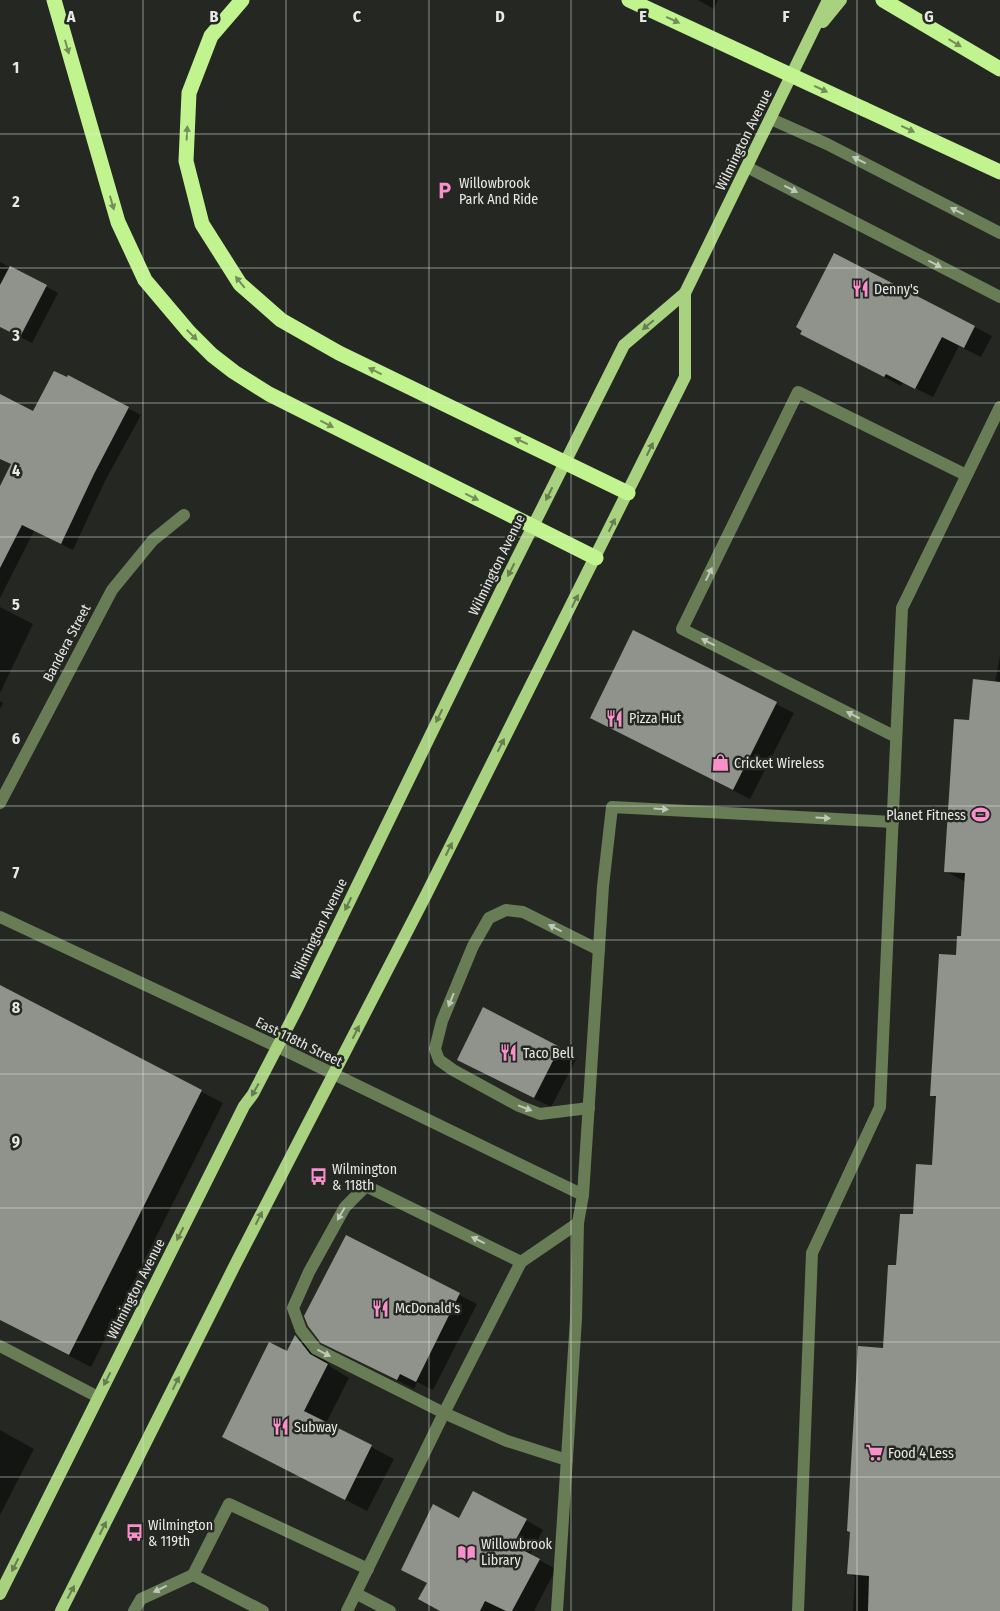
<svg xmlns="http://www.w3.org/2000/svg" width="1000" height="1611" font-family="'Fira Sans Condensed',sans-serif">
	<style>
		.shadow { fill: #0007 }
		.building { fill: #8f938b }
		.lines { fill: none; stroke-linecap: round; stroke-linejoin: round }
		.minor { stroke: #687c55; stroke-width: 12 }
		.major { stroke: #a8d27f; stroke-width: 12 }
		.highway { stroke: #c1f48f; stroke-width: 15 }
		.highway-bridge { stroke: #c1f48f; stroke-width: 15 }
		.oneway { fill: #738e58 }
		.oneway2 { fill: #c1c8ba }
		.oneway3 { fill: #667d50 }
		.grid { fill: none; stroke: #e7e9e5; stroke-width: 1; stroke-opacity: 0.55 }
		.labels { text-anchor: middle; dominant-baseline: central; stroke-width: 5; stroke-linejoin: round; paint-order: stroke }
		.street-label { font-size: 14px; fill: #e7e9e5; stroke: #252822 }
		.poi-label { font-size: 14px; fill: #e7e9e5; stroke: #252822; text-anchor: start }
		.grid-label { font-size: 16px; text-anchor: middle; font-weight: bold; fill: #e7e9e5; stroke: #252822; stroke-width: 5; stroke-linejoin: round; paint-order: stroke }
	</style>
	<rect width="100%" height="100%" fill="#252822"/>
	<!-- shadow -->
	<g class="shadow">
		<path d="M 698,0 L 718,0 L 714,9 Z"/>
		<path d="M 0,262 L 58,293 L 32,343 L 0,327 Z"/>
		<path d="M 975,327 L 992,336 L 981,357 L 959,346 L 933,397 L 903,382 L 901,386 L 802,334 L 804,330 Z"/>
		<path d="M 69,377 L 141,415 L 105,481 L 73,550 L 34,531 L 0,598 L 0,489 L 13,465 L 0,458 L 0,440 L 34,413 Z"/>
		<path d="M 0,607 L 33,624 L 0,693 Z"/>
		<path d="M 633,632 L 794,713 L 750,799 L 608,727 Z"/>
		<path d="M 1000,655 L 1000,1611 L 853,1611 L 855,1577 L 849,1573 L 897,1266 L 933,1166 L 937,1098 L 932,1095 L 962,937 L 966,882 L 945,871 L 970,721 L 995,683 Z"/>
		<path d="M 0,701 L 3,703 L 0,709 Z"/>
		<path d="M 0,987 L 223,1103 L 91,1367 L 0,1320 Z"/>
		<path d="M 483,1009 L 577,1058 L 551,1107 L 475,1069 Z"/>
		<path d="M 346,1237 L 477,1304 L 433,1390 L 417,1382 L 414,1389 L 340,1352 Z"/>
		<path d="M 295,1337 L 317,1349 L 331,1367 L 349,1378 L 326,1423 L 394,1459 L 367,1511 L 223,1436 L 287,1352 Z"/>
		<path d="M 0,1430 L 34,1449 L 0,1515 Z"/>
		<path d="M 459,1519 L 526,1520 L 543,1530 L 530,1555 L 556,1569 L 534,1611 L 441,1611 Z"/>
	</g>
	<!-- building -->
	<g class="building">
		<path d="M 834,253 L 975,326 L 964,348 L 942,337 L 915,389 L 886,374 L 884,377 L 800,334 L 802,331 L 796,327 Z"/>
		<path d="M 10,266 L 47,285 L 20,337 L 0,327 L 0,285 Z"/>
		<path d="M 54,371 L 67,377 L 68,375 L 129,407 L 94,474 L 61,544 L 22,525 L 0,568 L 0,486 L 11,464 L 0,459 L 0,394 L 33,411 Z"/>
		<path d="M 633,630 L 777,702 L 733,790 L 590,718 Z"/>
		<path d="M 973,679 L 1000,682 L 1000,1611 L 868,1611 L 869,1576 L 847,1574 L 850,1532 L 847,1531 L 858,1346 L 883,1348 L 888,1265 L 896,1265 L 900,1214 L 913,1214 L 916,1164 L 932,1165 L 936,1096 L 930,1096 L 939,954 L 956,955 L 957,936 L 961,936 L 965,873 L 944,872 L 954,719 L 969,720 Z"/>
		<path d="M 0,985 L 202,1090 L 69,1355 L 0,1320 Z"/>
		<path d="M 483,1007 L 560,1047 L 534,1098 L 457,1060 Z"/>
		<path d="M 346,1235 L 460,1293 L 416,1382 L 400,1374 L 397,1380 L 321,1343 L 308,1326 L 304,1316 Z"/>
		<path d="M 295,1335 L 310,1354 L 328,1364 L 304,1411 L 372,1445 L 345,1500 L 222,1437 L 269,1342 L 287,1351 Z"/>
		<path d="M 473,1491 L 527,1519 L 513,1545 L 540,1559 L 512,1611 L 506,1611 L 485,1601 L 480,1611 L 440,1611 L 418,1599 L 427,1583 L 401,1570 L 433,1504 L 459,1518 Z"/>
	</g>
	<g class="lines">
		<!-- minor -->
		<g class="minor">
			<path d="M 771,119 L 827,144 L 1000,233"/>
			<path d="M 747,167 L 1000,297"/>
			<path d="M 896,737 L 682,629 L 798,392 L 966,475"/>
			<path d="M 0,803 L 112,590 L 153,540 L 184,515"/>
			<path d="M 0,917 L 278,1047 L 583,1195"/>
			<path d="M 589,1108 L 540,1114 L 519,1106 L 453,1070 L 439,1060 L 435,1049 L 442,1021 L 473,946 L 489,918 L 506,910 L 523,912 L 599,950"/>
			<path d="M 521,1262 L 366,1186 L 345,1207 L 309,1272 L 293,1308 L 301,1330 L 316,1349 L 444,1413 L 507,1441 L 567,1460"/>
			<path d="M 0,1346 L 98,1397"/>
			<path d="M 357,1594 L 390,1611"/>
			<path d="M 134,1611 L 141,1599 L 193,1575"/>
			<path d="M 263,1611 L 193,1575 L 229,1504 L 368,1569"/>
			<path d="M 347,1611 L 444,1413 L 521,1262 L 578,1223"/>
			<path d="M 557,1611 L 576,1319 L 578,1223 L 583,1195 L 603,886 L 612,807 L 893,822"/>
			<path d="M 798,1611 L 812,1253 L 880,1107 L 902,608 L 1000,407"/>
		</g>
		<!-- major -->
		<g class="major">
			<path d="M 823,22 L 841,0"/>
			<path d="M 0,1594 L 244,1106 L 253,1094 L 297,1009 L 510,572 L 624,345 L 685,293 L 828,0"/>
			<path d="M 61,1611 L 237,1261 L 427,893 L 685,377 L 685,293"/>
		</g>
		<!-- highway -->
		<g class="highway">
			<path d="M 54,0 L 118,222 L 145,280 L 189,332 L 212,355 L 234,372 L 269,394 L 596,558"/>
			<path d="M 242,0 L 211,36 L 189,93 L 186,161 L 202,224 L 240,284 L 281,320 L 339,353 L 628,493"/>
			<path d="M 883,0 L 1000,69"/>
			<path d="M 864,109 L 1000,172"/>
		</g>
		<!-- highway-bridge -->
		<path class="highway-bridge" d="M 629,0 L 864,109"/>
	</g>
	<!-- one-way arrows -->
	<defs><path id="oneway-solid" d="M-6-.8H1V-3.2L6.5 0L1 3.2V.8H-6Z" transform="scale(1.25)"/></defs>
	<g class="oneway">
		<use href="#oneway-solid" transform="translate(673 20) rotate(25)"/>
		<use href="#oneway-solid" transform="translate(955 43) rotate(31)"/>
		<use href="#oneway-solid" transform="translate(67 47) rotate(74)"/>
		<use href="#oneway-solid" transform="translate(821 89) rotate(25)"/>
		<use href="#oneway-solid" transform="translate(908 129) rotate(25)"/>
		<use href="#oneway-solid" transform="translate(187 133) rotate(-87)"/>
		<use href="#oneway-solid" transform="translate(112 203) rotate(74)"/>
		<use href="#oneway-solid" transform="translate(240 282) rotate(-129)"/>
		<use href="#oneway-solid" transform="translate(192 335) rotate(45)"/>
		<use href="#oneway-solid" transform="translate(375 371) rotate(-154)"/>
		<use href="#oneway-solid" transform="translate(327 424) rotate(27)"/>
		<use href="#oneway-solid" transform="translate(521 441) rotate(-155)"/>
		<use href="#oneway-solid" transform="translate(472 497) rotate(26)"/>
	</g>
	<g class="oneway2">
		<use href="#oneway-solid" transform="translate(859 160) rotate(-153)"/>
		<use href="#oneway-solid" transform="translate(791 189) rotate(27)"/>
		<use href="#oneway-solid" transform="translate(957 211) rotate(-153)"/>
		<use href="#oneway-solid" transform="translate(935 264) rotate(27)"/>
		<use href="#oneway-solid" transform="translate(709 574) rotate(-64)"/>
		<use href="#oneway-solid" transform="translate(708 642) rotate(-153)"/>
		<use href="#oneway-solid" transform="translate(853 715) rotate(-153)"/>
		<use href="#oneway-solid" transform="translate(661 809) rotate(3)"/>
		<use href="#oneway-solid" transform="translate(823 818) rotate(3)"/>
		<use href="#oneway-solid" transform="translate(555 928) rotate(-153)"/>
		<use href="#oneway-solid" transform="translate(451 1000) rotate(112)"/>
		<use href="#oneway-solid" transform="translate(525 1108) rotate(21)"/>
		<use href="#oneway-solid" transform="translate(341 1214) rotate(120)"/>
		<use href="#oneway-solid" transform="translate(478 1240) rotate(-154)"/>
		<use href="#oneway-solid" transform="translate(324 1353) rotate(27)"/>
		<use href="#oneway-solid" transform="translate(160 1589) rotate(154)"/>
	</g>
	<g class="oneway3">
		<use href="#oneway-solid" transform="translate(648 325) rotate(140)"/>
		<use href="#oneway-solid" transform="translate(650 449) rotate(-64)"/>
		<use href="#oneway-solid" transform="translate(549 494) rotate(117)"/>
		<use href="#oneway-solid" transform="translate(612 525) rotate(-64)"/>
		<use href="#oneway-solid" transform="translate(511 570) rotate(117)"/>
		<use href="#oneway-solid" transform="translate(575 601) rotate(-63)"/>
		<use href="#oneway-solid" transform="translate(439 716) rotate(116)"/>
		<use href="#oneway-solid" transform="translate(501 745) rotate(-63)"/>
		<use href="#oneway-solid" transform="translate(449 849) rotate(-64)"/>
		<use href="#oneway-solid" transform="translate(348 904) rotate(116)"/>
		<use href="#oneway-solid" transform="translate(356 1032) rotate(-63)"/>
		<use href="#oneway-solid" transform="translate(255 1090) rotate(119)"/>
		<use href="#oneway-solid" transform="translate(259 1218) rotate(-63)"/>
		<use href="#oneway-solid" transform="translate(180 1234) rotate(117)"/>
		<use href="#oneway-solid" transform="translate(107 1379) rotate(117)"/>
		<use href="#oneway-solid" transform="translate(176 1383) rotate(-63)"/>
		<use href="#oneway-solid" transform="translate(103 1528) rotate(-63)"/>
		<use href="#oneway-solid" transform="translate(15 1565) rotate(117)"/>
		<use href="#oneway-solid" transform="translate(71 1592) rotate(-62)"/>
	</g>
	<!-- grid -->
	<path class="grid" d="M 143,0 L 143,1611M 286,0 L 286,1611M 429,0 L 429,1611M 571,0 L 571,1611M 714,0 L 714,1611M 857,0 L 857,1611M 0,134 L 1000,134M 0,268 L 1000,268M 0,403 L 1000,403M 0,537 L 1000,537M 0,671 L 1000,671M 0,806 L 1000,806M 0,940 L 1000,940M 0,1074 L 1000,1074M 0,1208 L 1000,1208M 0,1342 L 1000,1342M 0,1477 L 1000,1477"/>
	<!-- icons -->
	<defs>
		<symbol id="parking-bare" viewBox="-9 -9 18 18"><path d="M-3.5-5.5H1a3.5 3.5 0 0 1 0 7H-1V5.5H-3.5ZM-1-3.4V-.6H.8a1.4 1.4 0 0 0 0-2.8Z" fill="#f890cc" stroke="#252822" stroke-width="2.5" paint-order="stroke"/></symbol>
		<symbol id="restaurant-bare" viewBox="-9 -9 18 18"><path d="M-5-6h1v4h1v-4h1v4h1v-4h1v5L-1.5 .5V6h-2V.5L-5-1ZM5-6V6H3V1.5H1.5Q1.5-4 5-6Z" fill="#f890cc" stroke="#252822" stroke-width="2.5" paint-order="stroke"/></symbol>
		<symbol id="shop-bare" viewBox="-9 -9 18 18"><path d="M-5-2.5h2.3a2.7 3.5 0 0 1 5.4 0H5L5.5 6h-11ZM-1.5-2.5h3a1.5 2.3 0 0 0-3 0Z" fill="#f890cc" stroke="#252822" stroke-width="2.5" paint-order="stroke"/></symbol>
		<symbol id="stadium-bare" viewBox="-9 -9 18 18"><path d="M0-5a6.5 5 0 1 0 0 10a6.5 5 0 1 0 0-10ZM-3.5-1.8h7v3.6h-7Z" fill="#f890cc" stroke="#252822" stroke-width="2.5" paint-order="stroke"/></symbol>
		<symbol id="bus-bare" viewBox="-9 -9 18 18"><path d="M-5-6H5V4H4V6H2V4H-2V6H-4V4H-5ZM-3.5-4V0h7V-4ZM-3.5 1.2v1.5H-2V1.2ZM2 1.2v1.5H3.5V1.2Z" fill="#f890cc" stroke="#252822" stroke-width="2.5" paint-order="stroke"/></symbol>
		<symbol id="supermarket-bare" viewBox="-9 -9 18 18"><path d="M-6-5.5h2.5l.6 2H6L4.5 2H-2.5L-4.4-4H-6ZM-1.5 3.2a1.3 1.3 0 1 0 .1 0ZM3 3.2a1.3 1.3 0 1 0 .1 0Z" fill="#f890cc" stroke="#252822" stroke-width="2.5" paint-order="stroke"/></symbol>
		<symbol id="library-bare" viewBox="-9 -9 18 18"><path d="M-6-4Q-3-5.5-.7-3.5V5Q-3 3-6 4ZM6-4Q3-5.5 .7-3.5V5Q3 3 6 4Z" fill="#f890cc" stroke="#252822" stroke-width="2.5" paint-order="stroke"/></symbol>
	</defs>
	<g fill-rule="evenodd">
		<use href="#parking-bare" x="432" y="178" width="25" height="25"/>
		<use href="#restaurant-bare" x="848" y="276" width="25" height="25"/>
		<use href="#restaurant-bare" x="602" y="706" width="25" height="25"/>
		<use href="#shop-bare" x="708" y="750" width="25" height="25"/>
		<use href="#stadium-bare" x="968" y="802" width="25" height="25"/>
		<use href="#restaurant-bare" x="496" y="1040" width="25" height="25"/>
		<use href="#bus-bare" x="306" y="1164" width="25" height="25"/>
		<use href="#restaurant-bare" x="368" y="1296" width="25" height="25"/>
		<use href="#restaurant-bare" x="268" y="1414" width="25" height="25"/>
		<use href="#supermarket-bare" x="862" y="1440" width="25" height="25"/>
		<use href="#bus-bare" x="122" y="1520" width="25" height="25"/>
		<use href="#library-bare" x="454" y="1540" width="25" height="25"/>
	</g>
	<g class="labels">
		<!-- street labels -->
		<g class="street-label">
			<text transform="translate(744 140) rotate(-64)">Wilmington Avenue</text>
			<text transform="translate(497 565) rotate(-64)">Wilmington Avenue</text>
			<text transform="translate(67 643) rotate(-62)">Bandera Street</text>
			<text transform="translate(319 929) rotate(-64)">Wilmington Avenue</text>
			<text transform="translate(299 1042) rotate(26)">East 118th Street</text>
			<text transform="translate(136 1289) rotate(-63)">Wilmington Avenue</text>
		</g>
		<!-- poi labels -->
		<g class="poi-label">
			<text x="459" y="183">Willowbrook<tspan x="459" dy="16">Park And Ride</tspan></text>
			<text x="874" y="289">Denny's</text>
			<text x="629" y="718">Pizza Hut</text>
			<text x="734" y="763">Cricket Wireless</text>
			<text x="966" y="815" text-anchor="end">Planet Fitness</text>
			<text x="523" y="1053">Taco Bell</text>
			<text x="332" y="1169">Wilmington<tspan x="332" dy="16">&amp; 118th</tspan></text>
			<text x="395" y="1308">McDonald's</text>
			<text x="294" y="1427">Subway</text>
			<text x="888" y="1453">Food 4 Less</text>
			<text x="148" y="1525">Wilmington<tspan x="148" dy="16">&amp; 119th</tspan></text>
			<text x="481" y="1544">Willowbrook<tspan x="481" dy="16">Library</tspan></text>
		</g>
	</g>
	<g class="grid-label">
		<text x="71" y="22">A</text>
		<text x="214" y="22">B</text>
		<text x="357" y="22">C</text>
		<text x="500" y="22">D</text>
		<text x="643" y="22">E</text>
		<text x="786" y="22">F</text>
		<text x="929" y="22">G</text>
		<text x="16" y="73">1</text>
		<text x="16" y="207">2</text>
		<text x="16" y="341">3</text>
		<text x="16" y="476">4</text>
		<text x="16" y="610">5</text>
		<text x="16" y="744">6</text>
		<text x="16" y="878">7</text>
		<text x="16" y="1013">8</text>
		<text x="16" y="1147">9</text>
	</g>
</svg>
